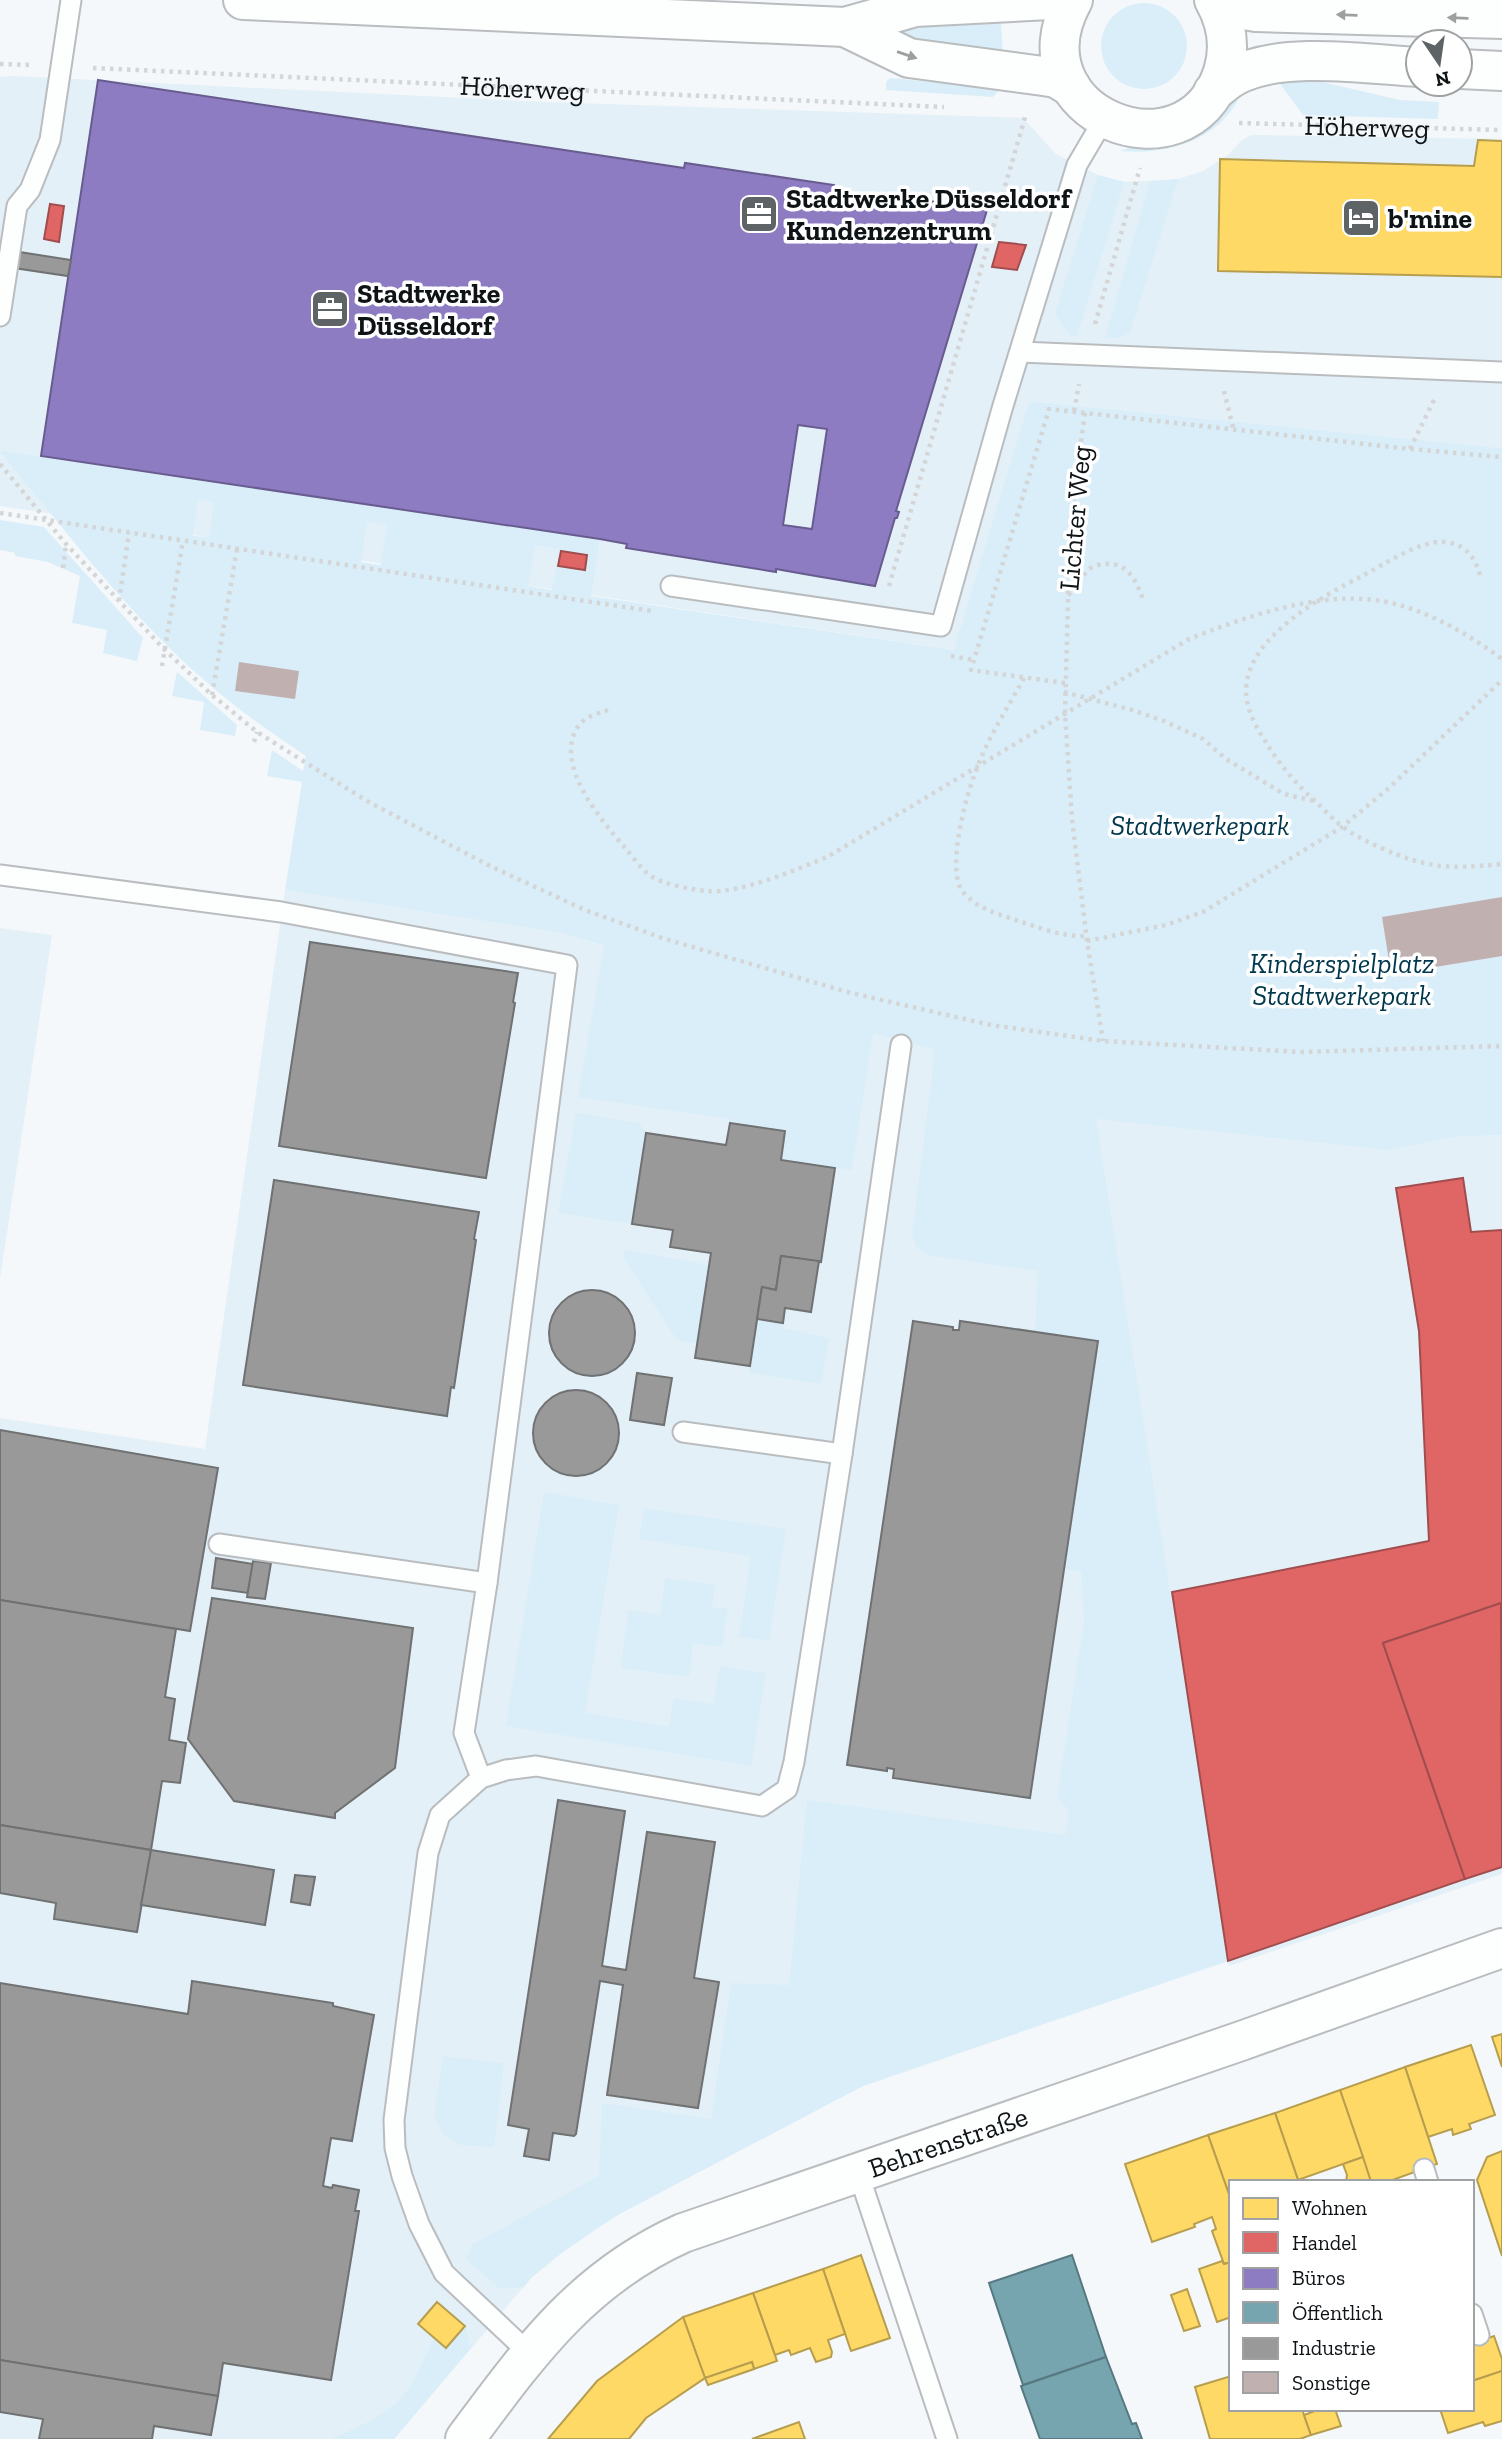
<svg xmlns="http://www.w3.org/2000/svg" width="1502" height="2439" font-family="'Zilla Slab',serif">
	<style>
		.built { fill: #e3f0f7 }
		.green { fill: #daeef9; fill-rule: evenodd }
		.homes { fill: #ffd966; stroke: #b79e4e; stroke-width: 2 }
		.shops { fill: #e06666; stroke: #a14d4e; stroke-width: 2 }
		.offices { fill: #8e7cc3; stroke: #685c8f; stroke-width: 2; fill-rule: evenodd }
		.public { fill: #76a5af; stroke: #577981; stroke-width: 2 }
		.industry { fill: #999; stroke: #6f7172; stroke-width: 2 }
		.building { fill: #c1b0b0 }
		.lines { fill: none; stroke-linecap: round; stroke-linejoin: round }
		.service-casing { stroke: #b9bdbf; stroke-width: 23 }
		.tertiary-casing { stroke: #b9bdbf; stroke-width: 42 }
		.path { stroke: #d4d5d6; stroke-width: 4.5; stroke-dasharray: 3.5 5; stroke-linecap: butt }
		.service { stroke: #fdfefe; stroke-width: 19 }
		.tertiary { stroke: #fdfefe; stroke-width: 38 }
		.oneway { fill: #9da0a1 }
		.labels { text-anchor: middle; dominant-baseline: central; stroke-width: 7; stroke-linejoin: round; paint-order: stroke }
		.street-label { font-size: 28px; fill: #0e1316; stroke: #fff }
		.poi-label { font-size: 28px; font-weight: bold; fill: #0e1316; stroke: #fff; text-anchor: start }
		.park-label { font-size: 28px; font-style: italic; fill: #00374c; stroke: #fff }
	</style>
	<rect width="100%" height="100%" fill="#f4f8fa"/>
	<!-- built -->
	<g class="built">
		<path d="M 13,76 L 545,102 L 1023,118 L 1056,154 L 1098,175 L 1124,182 L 1178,179 L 1203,171 L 1228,155 L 1242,140 L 1251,135 L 1502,139 L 1502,448 L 1029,401 L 955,650 L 0,506 L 0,77 Z"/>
		<path d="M 285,890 L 561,933 L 935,1050 L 1389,1150 L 1454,1137 L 1502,1135 L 1502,1874 L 1229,1966 L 1228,1961 L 863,2086 L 642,2200 L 578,2240 L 531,2278 L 394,2439 L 0,2439 L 0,1418 L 205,1449 Z"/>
		<path d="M 0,928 L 52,935 L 0,1279 Z"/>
	</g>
	<!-- green -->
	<g class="green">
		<circle cx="1144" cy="46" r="43"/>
		<path d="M 1001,23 L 1003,53 L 907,38 L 902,33 L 908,28 Z"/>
		<path d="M 890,78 L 1001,88 L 993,97 L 886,90 L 886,82 Z"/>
		<path d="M 1293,80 L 1318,81 L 1400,100 L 1439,102 L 1438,119 L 1303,115 L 1278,81 Z"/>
		<path d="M 1242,90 C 1225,139 1167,156 1120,151 L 1143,143 Z"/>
		<path d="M 1098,175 L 1124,182 L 1077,336 L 1070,336 L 1055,314 Z"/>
		<path d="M 1178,179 L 1130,333 L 1118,338 L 1105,338 L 1150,182 Z"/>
		<path d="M 1029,401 L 1502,448 L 1502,1135 L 1454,1137 L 1390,1150 L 1096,1119 L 1228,1961 L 863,2086 L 614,2217 L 556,2257 L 531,2278 L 524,2287 L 500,2289 L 466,2259 L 473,2244 L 599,2176 L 602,2103 L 711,2119 L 731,1983 L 789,1985 L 807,1800 L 1065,1835 L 1069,1811 L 1057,1797 L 1084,1621 L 1081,1572 L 1064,1568 L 1098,1342 L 1035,1332 L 1038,1271 L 927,1255 L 916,1247 L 912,1235 L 935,1050 L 873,1033 L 852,1170 L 781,1160 L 785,1131 L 730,1123 L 730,1119 L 578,1097 L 604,946 L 561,933 L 285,890 L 302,782 L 267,776 L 272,750 L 303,771 L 306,756 C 273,734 241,712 211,686 C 131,618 66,532 0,451 L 600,539 L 591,596 L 954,650 ZM 198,499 L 214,503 L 209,537 L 193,536 ZM 367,521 L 387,525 L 381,565 L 361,562 ZM 535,545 L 559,549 L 552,590 L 528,586 Z"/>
		<path d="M 0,520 L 44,527 L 143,638 L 137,661 L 103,653 L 107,630 L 72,623 L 80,576 L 48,562 L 15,556 L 15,553 L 0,550 Z"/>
		<path d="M 177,672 L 237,725 L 235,736 L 200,730 L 204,702 L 172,696 Z"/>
		<path d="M 576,1113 L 639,1123 L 646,1133 L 632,1224 L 558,1213 Z"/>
		<path d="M 624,1250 L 709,1265 L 697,1344 L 677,1340 L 623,1257 Z"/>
		<path d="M 757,1319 L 783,1323 L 782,1328 L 829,1338 L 821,1384 L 749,1373 Z"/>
		<path d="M 544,1492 L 619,1505 L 585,1713 L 669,1727 L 674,1698 L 713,1704 L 720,1666 L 766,1673 L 751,1766 L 506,1726 Z"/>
		<path d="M 644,1508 L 786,1529 L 769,1641 L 739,1637 L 751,1556 L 639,1539 Z"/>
		<path d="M 665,1578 L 715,1585 L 712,1607 L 728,1609 L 722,1647 L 693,1643 L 689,1677 L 621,1668 L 628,1610 L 660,1615 Z"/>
		<path d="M 443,2056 L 504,2063 L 494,2147 L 460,2145 L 444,2135 L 434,2116 Z"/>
		<path d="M 465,2326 L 471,2348 L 394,2439 L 331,2439 C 357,2427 393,2414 409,2388 C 419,2372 426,2354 434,2338 L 446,2348 Z"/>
	</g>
	<!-- homes -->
	<g class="homes">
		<path d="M 1478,140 L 1502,141 L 1502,277 L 1218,271 L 1220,159 L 1474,166 Z"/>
		<path d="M 1502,2034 L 1502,2067 L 1492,2037 Z"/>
		<path d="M 1471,2045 L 1495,2115 L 1469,2124 L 1471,2129 L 1453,2135 L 1452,2129 L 1428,2137 L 1405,2067 Z"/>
		<path d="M 1405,2067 L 1437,2164 L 1387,2182 L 1371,2182 L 1340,2090 Z"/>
		<path d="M 1340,2090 L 1363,2157 L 1298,2180 L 1275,2113 Z"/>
		<path d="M 1275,2113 L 1298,2180 L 1231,2182 L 1231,2200 L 1208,2135 Z"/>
		<path d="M 1208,2135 L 1231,2200 L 1231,2262 L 1224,2264 L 1212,2231 L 1216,2229 L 1212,2217 L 1194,2224 L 1195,2227 L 1152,2242 L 1125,2164 Z"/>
		<path d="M 1502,2151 L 1502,2256 L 1477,2180 L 1487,2157 Z"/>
		<path d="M 1363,2157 L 1371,2182 L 1346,2182 L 1347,2175 L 1343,2164 Z"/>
		<path d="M 861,2255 L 890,2338 L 851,2351 L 823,2269 Z"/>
		<path d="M 1222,2261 L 1224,2264 L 1231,2262 L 1231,2317 L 1217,2322 L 1199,2269 Z"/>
		<path d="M 823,2269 L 845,2334 L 828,2340 L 832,2352 L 831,2357 L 816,2362 L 810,2348 L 791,2355 L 789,2350 L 775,2355 L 753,2293 Z"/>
		<path d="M 1187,2289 L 1200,2326 L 1184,2331 L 1171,2295 Z"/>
		<path d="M 753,2293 L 777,2361 L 754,2369 L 752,2362 L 705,2378 L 683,2317 Z"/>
		<path d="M 437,2302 L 465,2326 L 446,2348 L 418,2324 Z"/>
		<path d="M 683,2317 L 705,2378 L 646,2418 L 629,2439 L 548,2439 L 597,2381 Z"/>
		<path d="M 1494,2336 L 1502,2359 L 1502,2371 L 1472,2381 L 1472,2344 Z"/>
		<path d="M 752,2362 L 754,2369 L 708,2385 L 705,2378 Z"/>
		<path d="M 1502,2371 L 1502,2421 L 1485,2426 L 1483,2422 L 1448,2433 L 1440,2409 L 1472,2409 L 1472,2381 Z"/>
		<path d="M 1231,2376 L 1231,2409 L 1302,2409 L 1311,2435 L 1300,2439 L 1210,2439 L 1195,2387 Z"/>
		<path d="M 1320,2409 L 1335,2409 L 1341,2426 L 1311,2435 L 1304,2415 Z"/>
		<path d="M 799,2422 L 805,2439 L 752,2439 Z"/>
	</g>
	<!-- shops -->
	<g class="shops">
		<path d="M 50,204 L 64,206 L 59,242 L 44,239 Z"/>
		<path d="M 999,242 L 1026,245 L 1017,270 L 992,267 Z"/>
		<path d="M 561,551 L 587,555 L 585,570 L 558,566 Z"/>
		<path d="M 1463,1178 L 1471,1232 L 1502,1230 L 1502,1603 L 1383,1643 L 1465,1879 L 1228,1961 L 1172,1592 L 1429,1541 L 1419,1331 L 1396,1188 Z"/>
		<path d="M 1501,1603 L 1502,1867 L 1465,1879 L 1383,1643 Z"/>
	</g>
	<!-- offices -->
	<path class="offices" d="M 98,80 L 684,168 L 685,163 L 834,185 L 833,190 L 847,193 L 916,199 L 987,210 L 896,511 L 899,512 L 897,518 L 895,518 L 875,586 L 804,574 L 776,569 L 776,572 L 626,548 L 627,544 L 600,539 L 41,456 ZM 798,425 L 827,429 L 812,529 L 783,525 Z"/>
	<!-- public -->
	<g class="public">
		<path d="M 1072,2255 L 1106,2357 L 1023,2385 L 989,2283 Z"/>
		<path d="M 1106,2357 L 1132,2424 L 1136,2423 L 1142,2439 L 1040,2439 L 1021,2386 Z"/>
	</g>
	<!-- industry -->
	<g class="industry">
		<path d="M 0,249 L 71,260 L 68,276 L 0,266 Z"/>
		<path d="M 310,942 L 518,973 L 513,1002 L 515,1003 L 486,1178 L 279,1146 Z"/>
		<path d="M 730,1123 L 785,1131 L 781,1160 L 835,1168 L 821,1262 L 781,1256 L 776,1290 L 762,1287 L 750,1366 L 695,1358 L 711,1253 L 670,1247 L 673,1230 L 632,1224 L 646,1133 L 726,1145 Z"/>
		<path d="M 274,1180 L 479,1212 L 474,1239 L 476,1240 L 454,1388 L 451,1387 L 447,1416 L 243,1385 Z"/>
		<path d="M 781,1256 L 819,1261 L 811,1312 L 785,1308 L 783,1323 L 757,1319 L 762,1287 L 776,1290 Z"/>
		<circle cx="592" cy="1333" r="43"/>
		<path d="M 913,1321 L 953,1327 L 953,1330 L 959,1330 L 960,1321 L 1098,1341 L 1030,1798 L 893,1778 L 894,1769 L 887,1768 L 887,1771 L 847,1765 Z"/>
		<path d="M 637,1373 L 672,1378 L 664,1425 L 630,1420 Z"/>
		<circle cx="576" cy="1433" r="43"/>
		<path d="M 0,1430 L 218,1468 L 190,1631 L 0,1600 Z"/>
		<path d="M 216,1558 L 253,1564 L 248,1593 L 212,1588 Z"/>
		<path d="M 253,1561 L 271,1563 L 265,1599 L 247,1597 Z"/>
		<path d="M 212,1598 L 413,1628 L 395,1768 L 335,1813 L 335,1818 L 234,1801 L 188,1739 Z"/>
		<path d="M 0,1600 L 176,1629 L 165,1697 L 175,1699 L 169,1740 L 186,1743 L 180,1783 L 162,1781 L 151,1850 L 0,1825 Z"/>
		<path d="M 558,1800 L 625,1811 L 602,1966 L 626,1970 L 647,1832 L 715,1842 L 694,1978 L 719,1982 L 698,2108 L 607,2095 L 623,1985 L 600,1981 L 576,2134 L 574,2136 L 553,2133 L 549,2160 L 524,2156 L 529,2129 L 508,2125 Z"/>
		<path d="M 0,1825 L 151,1850 L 137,1932 L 54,1919 L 56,1903 L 0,1893 Z"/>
		<path d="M 151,1850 L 274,1870 L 265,1925 L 141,1905 Z"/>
		<path d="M 295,1875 L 315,1877 L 310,1905 L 291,1902 Z"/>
		<path d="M 192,1981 L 333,2003 L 333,2006 L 374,2015 L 352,2141 L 331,2138 L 323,2186 L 332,2188 L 333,2185 L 359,2190 L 355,2211 L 359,2211 L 331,2380 L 223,2363 L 218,2396 L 0,2360 L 0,1983 L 188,2014 Z"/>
		<path d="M 0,2360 L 218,2396 L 211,2435 L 154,2426 L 152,2439 L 39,2439 L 43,2419 L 0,2412 Z"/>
	</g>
	<!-- building -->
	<g class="building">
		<path d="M 239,662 L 299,671 L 295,699 L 235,691 Z"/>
		<path d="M 1502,897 L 1502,956 L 1423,969 L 1422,962 L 1390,967 L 1382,917 Z"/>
	</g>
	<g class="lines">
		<defs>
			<g id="service">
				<path d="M 0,316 L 17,206 L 30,190 L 50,140 L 71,0"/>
				<path d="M 1020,352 L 1502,372"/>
				<path d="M 671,586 L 941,626 L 1002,409 L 1077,165 L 1104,119"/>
				<path d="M 0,875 L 281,912 L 567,965 L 487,1583 L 464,1733 L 481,1778"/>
				<path d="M 683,1432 L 842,1454"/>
				<path d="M 219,1544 L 487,1583"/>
				<path d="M 1424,2169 L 1428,2182"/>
				<path d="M 858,2172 L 947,2439"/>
				<path d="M 1472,2314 L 1479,2335"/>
				<path d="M 530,2354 L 444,2273 L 419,2224 L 402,2176 L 395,2148 L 394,2120 L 428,1853 L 440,1815 L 481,1778 L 506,1770 L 536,1766 L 762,1806 L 787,1789 L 794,1762 L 842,1454 L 901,1045"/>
			</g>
			<g id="tertiary">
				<path d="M 243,0 L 845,27 L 915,7 L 1050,0"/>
				<path d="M 1073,0 C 1010,114 1187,184 1223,72 C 1231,46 1227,23 1214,0"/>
				<path d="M 1217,0 L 1238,9 L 1256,12 L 1502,19"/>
				<path d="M 845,27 L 909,58 L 1043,76 L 1056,78 L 1071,87"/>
				<path d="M 1460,69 L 1502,71"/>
				<path d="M 1213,92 C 1220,87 1227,80 1235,76 C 1280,51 1367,64 1418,67"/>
				<path id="s3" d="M 465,2439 C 529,2353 582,2278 683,2233 L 1241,2041 L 1502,1948"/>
			</g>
		</defs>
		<!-- service casing -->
		<use href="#service" class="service-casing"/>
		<!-- tertiary casing -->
		<use href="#tertiary" class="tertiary-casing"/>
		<!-- path -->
		<g class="path">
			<path d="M 0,64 L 32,65"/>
			<path id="s1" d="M 93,68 L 944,107"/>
			<path id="s2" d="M 1239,123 L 1502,130"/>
			<path d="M 1095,324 L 1140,168"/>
			<path d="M 1224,391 L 1234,431"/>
			<path d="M 1074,411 L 1079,384"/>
			<path d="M 1085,413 L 1070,523 L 1065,714 L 1072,819 L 1087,941 L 1103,1041"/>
			<path d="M 1410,449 L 1434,400"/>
			<path d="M 0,464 L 66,544 L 164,649 L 212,695 L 257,732 L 367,801 L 490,866 L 585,910 L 665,939 L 851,993 L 991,1025 L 1103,1041 L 1301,1052 L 1502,1046"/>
			<path d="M 0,513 L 652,611"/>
			<path d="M 63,568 L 66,545"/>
			<path d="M 1480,575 C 1475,557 1464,543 1444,542 C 1420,540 1383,565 1362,576 C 1321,597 1246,638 1246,691 C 1246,710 1257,729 1267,744 C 1280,765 1297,785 1315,801 C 1324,809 1332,819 1342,826 C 1353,835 1366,841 1379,847 C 1428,869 1449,869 1502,864"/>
			<path d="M 889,586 L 1026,114"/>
			<path d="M 1068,595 C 1079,587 1081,576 1089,569 C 1093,566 1100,564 1105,564 C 1128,562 1136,581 1143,599"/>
			<path d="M 119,601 L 129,533"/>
			<path d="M 951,656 L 974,660"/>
			<path d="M 162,666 L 183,541"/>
			<path d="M 1024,678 C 1008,707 989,736 977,768 C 967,792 945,870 963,892 C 977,909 998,914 1019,921 C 1040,928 1063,937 1086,936"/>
			<path d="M 1065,683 L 971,670 L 1049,409 L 1410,449 L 1502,457"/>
			<path d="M 1064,692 L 1132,710 L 1164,721 L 1203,739 L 1226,759 L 1284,794 L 1314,801"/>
			<path d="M 212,695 L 237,549"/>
			<path d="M 608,710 C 597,714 583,717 577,728 C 554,766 602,821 626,849 C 634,858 641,869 651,876 C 662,884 693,890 707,891 C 740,894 798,869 829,856 L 1189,639 C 1247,616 1324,589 1387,602 C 1429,611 1468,634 1502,659"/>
			<path d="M 254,742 L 257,732"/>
			<path d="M 1087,941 L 1166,925 L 1203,912 L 1342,827 L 1389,788 L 1502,680"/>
		</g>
		<!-- service -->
		<use href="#service" class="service"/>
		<!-- tertiary -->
		<use href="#tertiary" class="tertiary"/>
	</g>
	<!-- one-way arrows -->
	<defs><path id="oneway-solid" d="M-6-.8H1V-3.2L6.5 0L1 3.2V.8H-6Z" transform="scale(1.75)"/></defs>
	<g class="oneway">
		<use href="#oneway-solid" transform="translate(1347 15) rotate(-178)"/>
		<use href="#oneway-solid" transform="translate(1458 18) rotate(-178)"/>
		<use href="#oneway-solid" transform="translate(907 55) rotate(19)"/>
	</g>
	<!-- icons -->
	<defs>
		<symbol id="office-square" viewBox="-11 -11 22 22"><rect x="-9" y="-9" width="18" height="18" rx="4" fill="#5e6366" stroke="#fff"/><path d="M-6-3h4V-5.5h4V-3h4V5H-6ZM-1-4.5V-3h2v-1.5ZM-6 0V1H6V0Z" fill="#fff"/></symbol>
		<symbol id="hotel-square" viewBox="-11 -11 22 22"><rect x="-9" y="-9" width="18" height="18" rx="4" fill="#5e6366" stroke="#fff"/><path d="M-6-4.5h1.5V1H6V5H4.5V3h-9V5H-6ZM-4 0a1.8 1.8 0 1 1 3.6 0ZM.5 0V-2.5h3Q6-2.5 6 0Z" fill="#fff"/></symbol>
	</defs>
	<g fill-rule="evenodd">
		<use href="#office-square" x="737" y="192" width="44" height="44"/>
		<use href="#hotel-square" x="1339" y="196" width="44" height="44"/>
		<use href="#office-square" x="308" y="287" width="44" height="44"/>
	</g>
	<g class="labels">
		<!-- street labels -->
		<g class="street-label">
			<text stroke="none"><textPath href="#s1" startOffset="430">Höherweg</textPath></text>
			<text stroke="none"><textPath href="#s2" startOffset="128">Höherweg</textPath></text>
			<text transform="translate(1075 518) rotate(-85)">Lichter Weg</text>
			<text stroke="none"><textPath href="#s3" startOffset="584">Behrenstraße</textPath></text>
		</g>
		<!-- poi labels -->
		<g class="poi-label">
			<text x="786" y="198">Stadtwerke Düsseldorf<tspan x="786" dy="32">Kundenzentrum</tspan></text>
			<text x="1388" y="218">b'mine</text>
			<text x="357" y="293">Stadtwerke<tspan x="357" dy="32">Düsseldorf</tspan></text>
		</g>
		<!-- park labels -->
		<g class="park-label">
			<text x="1200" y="825">Stadtwerkepark</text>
			<text x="1342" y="963">Kinderspielplatz<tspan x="1342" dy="32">Stadtwerkepark</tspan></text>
		</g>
	</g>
	<!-- legend -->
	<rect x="1229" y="2180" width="245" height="231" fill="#ffffff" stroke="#9fa1a2" stroke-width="2"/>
	<rect x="1243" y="2198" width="35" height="21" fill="#ffd966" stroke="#9fa1a2" stroke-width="2"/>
	<text x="1292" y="2215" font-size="21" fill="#0e1316">Wohnen</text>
	<rect x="1243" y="2232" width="35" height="21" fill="#e06666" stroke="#9fa1a2" stroke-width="2"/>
	<text x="1292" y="2250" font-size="21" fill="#0e1316">Handel</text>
	<rect x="1243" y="2268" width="35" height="21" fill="#8e7cc3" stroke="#9fa1a2" stroke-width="2"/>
	<text x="1292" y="2285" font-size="21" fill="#0e1316">Büros</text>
	<rect x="1243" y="2302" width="35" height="21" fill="#76a5af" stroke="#9fa1a2" stroke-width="2"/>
	<text x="1292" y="2320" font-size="21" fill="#0e1316">Öffentlich</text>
	<rect x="1243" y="2338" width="35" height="21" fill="#999999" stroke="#9fa1a2" stroke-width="2"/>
	<text x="1292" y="2355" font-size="21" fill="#0e1316">Industrie</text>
	<rect x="1243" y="2372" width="35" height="21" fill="#c1b0b0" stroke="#9fa1a2" stroke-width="2"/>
	<text x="1292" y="2390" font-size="21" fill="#0e1316">Sonstige</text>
	<!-- north arrow -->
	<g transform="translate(1439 63) rotate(167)"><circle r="33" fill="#ffffff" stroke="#9fa1a2" stroke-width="2"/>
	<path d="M0-5L12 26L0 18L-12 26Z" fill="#5e6366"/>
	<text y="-10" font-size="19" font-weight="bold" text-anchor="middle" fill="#0e1316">N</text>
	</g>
</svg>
